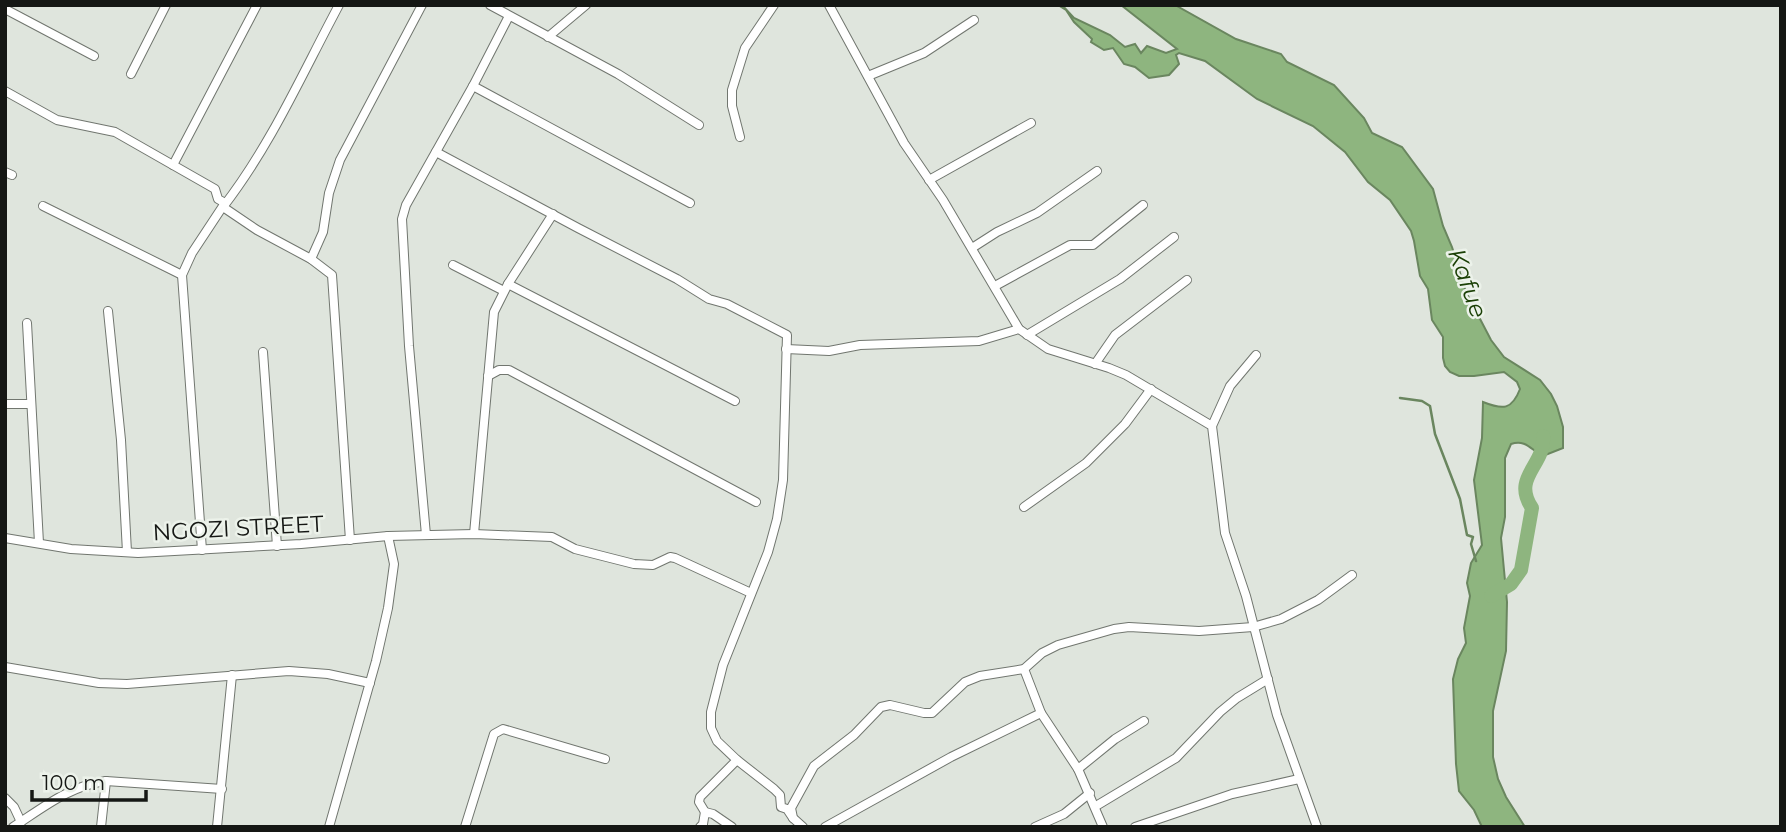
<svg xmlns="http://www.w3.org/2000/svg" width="1786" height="832" font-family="Montserrat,sans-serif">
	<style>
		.water { fill: #8eb57f; stroke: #6a865f; stroke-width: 2 }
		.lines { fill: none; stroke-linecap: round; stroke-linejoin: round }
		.stream { stroke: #6a865f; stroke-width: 2.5 }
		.river { stroke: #8eb57f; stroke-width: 14 }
		.minor-casing { stroke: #71766f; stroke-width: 10 }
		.minor { stroke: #fff; stroke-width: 8 }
		.labels { text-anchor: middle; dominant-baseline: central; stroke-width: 5; stroke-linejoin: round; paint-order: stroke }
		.street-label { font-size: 23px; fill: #151714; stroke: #ecf2ea }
		.water-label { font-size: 24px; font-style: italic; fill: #1b4006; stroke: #ecf2ea }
	</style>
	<rect width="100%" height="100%" fill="#dfe5dd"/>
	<!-- water -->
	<path class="water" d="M 1058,5 L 1062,5 L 1074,18 L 1110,35 L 1125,47 L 1135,44 L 1141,53 L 1147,46 L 1166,53 L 1177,49 L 1121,5 L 1175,5 L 1236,39 L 1281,54 L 1287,62 L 1334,85 L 1364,118 L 1372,133 L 1402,147 L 1433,189 L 1443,226 L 1452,247 L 1466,292 L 1491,340 L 1504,357 L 1540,380 L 1551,394 L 1557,406 L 1563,427 L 1563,448 L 1543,456 C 1531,450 1526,439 1511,444 L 1505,458 L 1505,517 L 1501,538 L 1507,602 L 1506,651 L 1493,711 L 1493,757 L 1498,779 L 1506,797 L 1525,827 L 1482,827 L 1474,810 L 1459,791 L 1456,764 L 1453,679 L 1458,659 L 1466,643 L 1464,628 L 1470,596 L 1467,583 L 1471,563 L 1482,545 L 1474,480 L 1482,438 L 1483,402 C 1503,410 1512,410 1520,389 L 1517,382 L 1504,372 L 1474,376 L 1459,376 L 1450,372 L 1445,366 L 1443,358 L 1443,337 L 1432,320 L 1428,289 L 1420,276 L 1414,241 L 1411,231 L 1390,200 L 1368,182 L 1345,152 L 1313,126 L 1257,99 L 1205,61 L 1179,53 L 1176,55 L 1179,64 L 1169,75 L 1149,78 L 1135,67 L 1124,64 L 1113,48 L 1104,50 L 1091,42 L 1092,39 L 1074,22 L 1066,10 Z"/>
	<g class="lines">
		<!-- stream -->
		<path class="stream" d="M 1400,398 L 1422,401 L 1430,406 L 1435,434 L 1460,499 L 1467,535 L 1473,537 L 1471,544 L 1476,561"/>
		<!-- river -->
		<path class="river" d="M 1491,596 L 1511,584 L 1521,570 L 1532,508 C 1511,477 1546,465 1543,436"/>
		<defs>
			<g id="minor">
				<path d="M 490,5 L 618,74 L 699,125"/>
				<path d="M 829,5 L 904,143 L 943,200 L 1019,329 L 1048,349 L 1109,368 L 1126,375 L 1212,426 L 1225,533 L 1246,596 L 1277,715 L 1317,827"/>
				<path d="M 5,9 L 94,56"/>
				<path d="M 548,37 L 586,5"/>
				<path d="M 131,74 L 166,5"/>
				<path d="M 868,76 L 924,53 L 974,20"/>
				<path d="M 473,86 L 690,203"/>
				<path d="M 5,91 L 57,120 L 115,132 L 215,189 L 218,199 L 225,203 L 223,207 L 257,230 L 311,259 L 332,275 L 350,540"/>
				<path d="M 740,137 L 732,106 L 732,90 L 745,48 L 774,5"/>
				<path d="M 436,152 L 578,228 L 677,279 L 709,299 L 727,304 L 787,335 L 783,480 L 777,519 L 768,552 L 723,665 L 711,712 L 711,728 L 717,741 L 737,760 L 774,789 L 780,795 L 781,807 L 787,809 L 793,818"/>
				<path d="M 173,165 L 257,5"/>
				<path d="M 5,172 L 12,175"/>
				<path d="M 929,180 L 1031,123"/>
				<path d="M 43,206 L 182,275"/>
				<path d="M 223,207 C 271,145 302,74 339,5"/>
				<path d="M 972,248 L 997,232 L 1037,213 L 1097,171"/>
				<path d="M 311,259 L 323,232 L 329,193 L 340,160 L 422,5"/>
				<path d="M 453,265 L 504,291"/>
				<path d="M 508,284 L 735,401"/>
				<path d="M 995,286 L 1070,245 L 1093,245 L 1143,205"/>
				<path d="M 108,311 L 121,440 L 127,552"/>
				<path d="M 27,323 L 39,543"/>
				<path d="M 1027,335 L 1120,279 L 1174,237"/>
				<path d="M 786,349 L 829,351 L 860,345 L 979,341 L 1019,329"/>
				<path d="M 263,352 L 277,546"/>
				<path d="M 1095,364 L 1115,335 L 1187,280"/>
				<path d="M 488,376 L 499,370 L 509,370 L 756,502"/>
				<path d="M 5,404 L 31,404"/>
				<path d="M 1212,426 L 1230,386 L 1256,355"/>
				<path d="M 1024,507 L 1086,463 L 1125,424 L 1151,389"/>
				<path d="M 474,534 L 494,312 L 508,284 L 553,214"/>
				<path d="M 426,535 L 409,346 L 402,219 L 406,205 L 473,86 L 509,16"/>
				<path d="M 5,538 L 71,549 L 138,553 L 301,544 L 388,536 L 474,534 L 552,537 L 575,549 L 634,564 L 653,565 L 670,557 L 675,558 L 751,593"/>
				<path d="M 202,550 L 182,275 L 192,253 L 225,203"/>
				<path d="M 5,667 L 99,683 L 127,684 L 289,671 L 328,674 L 370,683"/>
				<path d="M 1024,669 L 1041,713 L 1078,769 L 1103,827"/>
				<path d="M 1078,769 L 1115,739 L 1144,721"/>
				<path d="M 5,798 L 14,807 L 21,822"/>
				<path d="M 1096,806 L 1176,758 L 1220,712 L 1237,698 L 1268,679"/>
				<path d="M 705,812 L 699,802 L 700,797 L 737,760"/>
				<path d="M 13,827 C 44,807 69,786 106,781 L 222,789"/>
				<path d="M 101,827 L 106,781"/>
				<path d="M 217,827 L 232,675"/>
				<path d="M 329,827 L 376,661 L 388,608 L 394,564 L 388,536"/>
				<path d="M 465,827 L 494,734 L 503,729 L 605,759"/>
				<path d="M 700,827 L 703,824 L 705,812 L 713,814 L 732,827"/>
				<path d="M 803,827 L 793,818 L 791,808 L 814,766 L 854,735 L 881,707 L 890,705 L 924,713 L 932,713 L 965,682 L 980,676 L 1024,669 L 1042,653 L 1058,645 L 1114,629 L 1129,627 L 1199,631 L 1253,627 L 1281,619 L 1318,600 L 1352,575"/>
				<path d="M 825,827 L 951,757 L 1041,713"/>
				<path d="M 1035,827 L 1064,814 L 1090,793"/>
				<path d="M 1135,827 L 1232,794 L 1299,779"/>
			</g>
		</defs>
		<!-- minor casing -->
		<use href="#minor" class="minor-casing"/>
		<!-- minor -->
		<use href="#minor" class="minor"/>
	</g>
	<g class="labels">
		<!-- street labels -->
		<g class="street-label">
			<text transform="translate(238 528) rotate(-3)">NGOZI STREET</text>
		</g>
		<!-- water labels -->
		<g class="water-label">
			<text transform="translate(1468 283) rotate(70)">Kafue</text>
		</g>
	</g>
	<!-- border -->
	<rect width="1786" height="832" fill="none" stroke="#151714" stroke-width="14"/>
	<!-- scale -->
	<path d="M32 790v10h114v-10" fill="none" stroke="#151714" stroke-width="3.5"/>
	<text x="42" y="790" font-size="21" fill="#151714" stroke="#ecf2ea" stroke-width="5" paint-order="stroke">100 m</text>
</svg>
